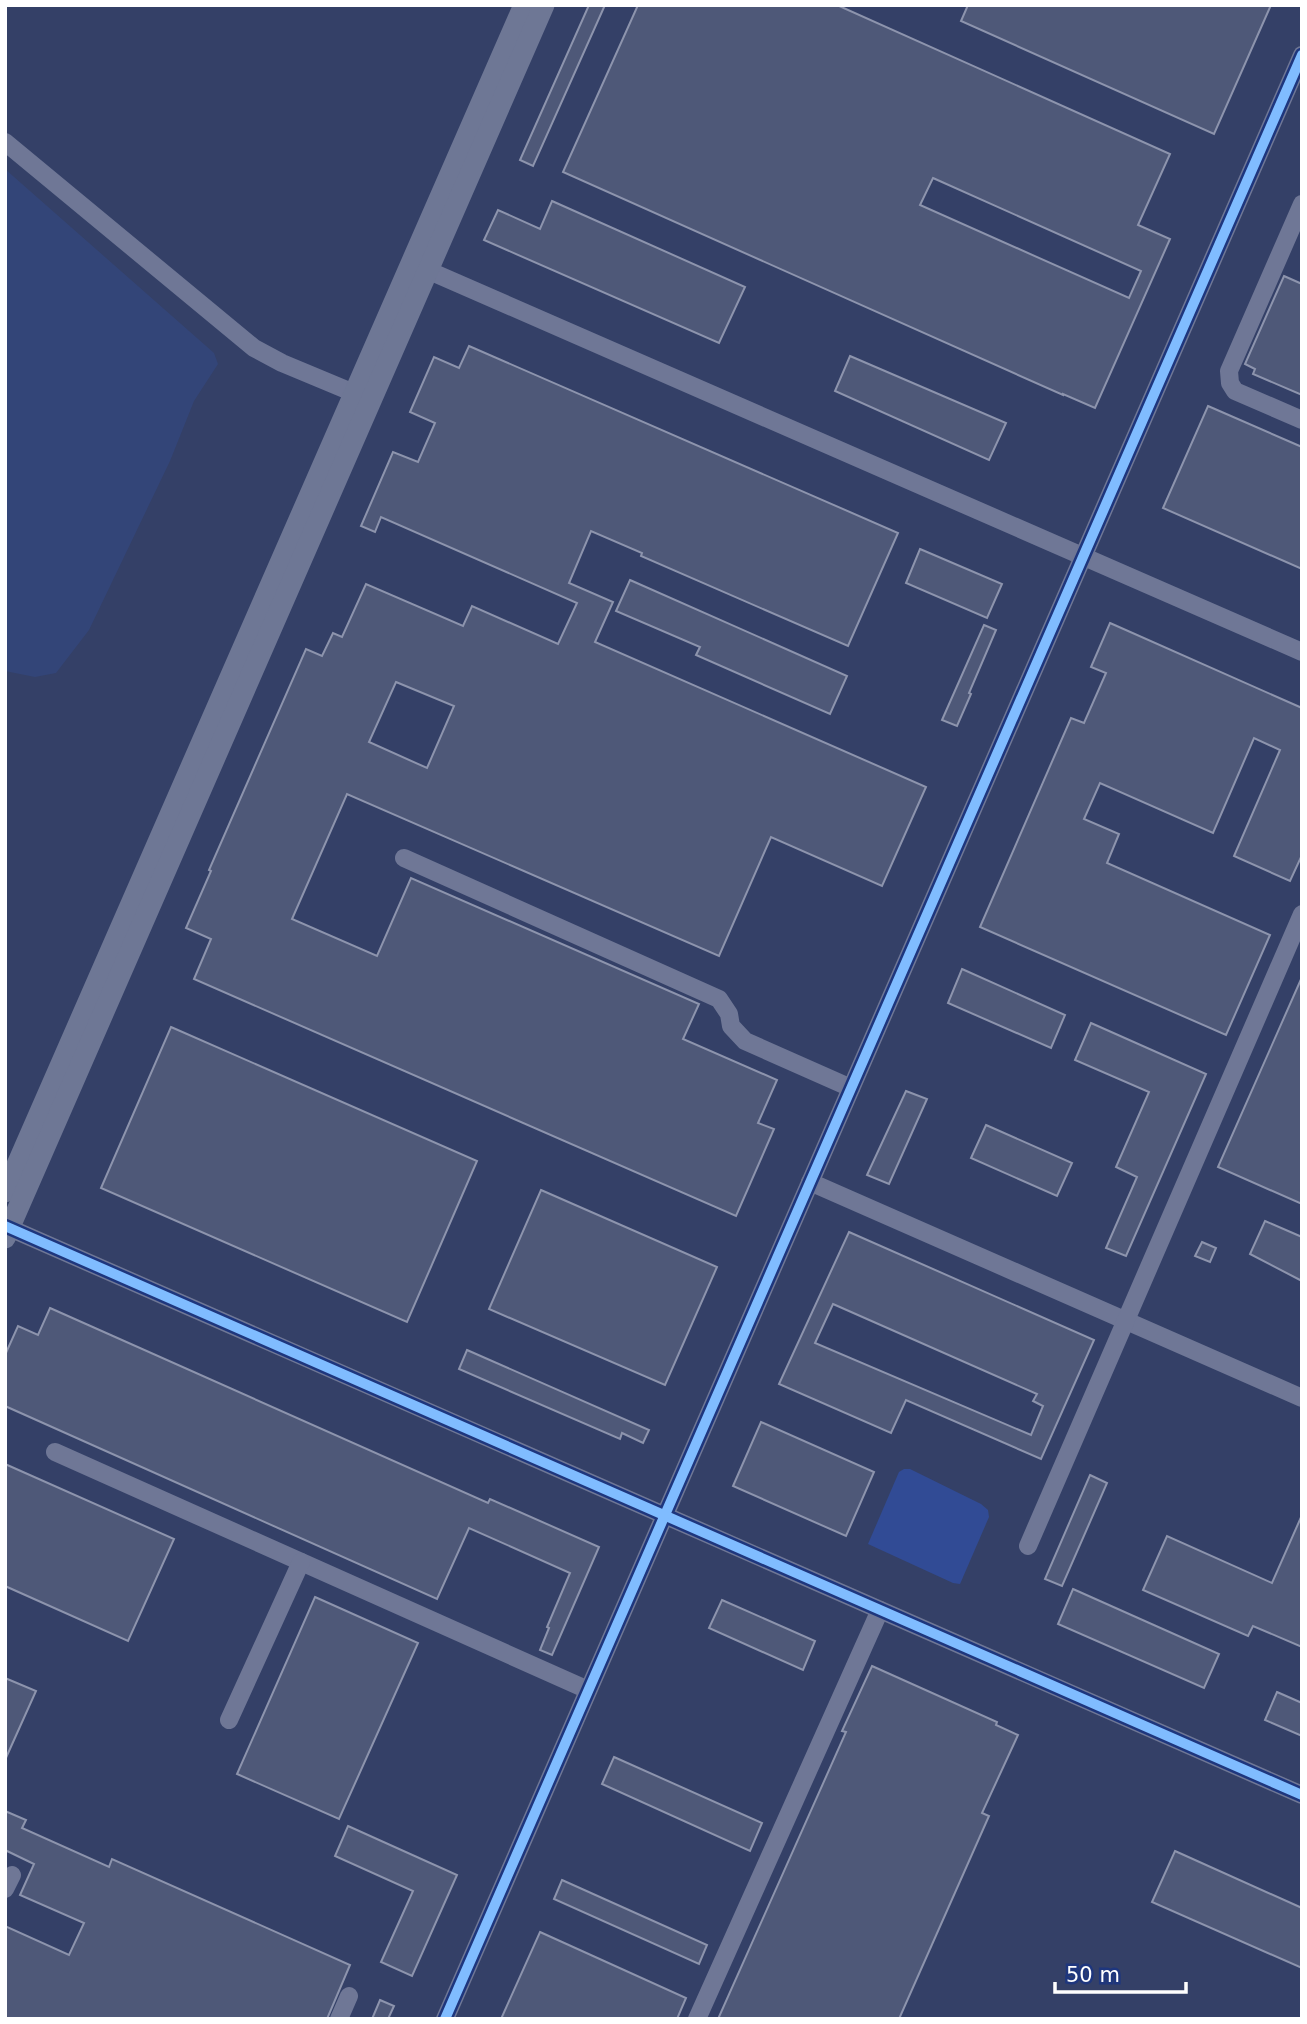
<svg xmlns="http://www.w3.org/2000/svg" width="1307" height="2024" font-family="'DejaVu Sans',sans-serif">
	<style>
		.green { fill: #314b95 }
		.water { fill: #334578 }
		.building { fill: #4e5878; stroke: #8d94ad; stroke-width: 2; fill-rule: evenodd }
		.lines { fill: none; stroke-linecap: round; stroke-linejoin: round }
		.minor { stroke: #6f7796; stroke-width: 18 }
		.major { stroke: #6e7795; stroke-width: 21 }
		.cycleway-casing { stroke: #1e367d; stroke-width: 15 }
		.cycleway { stroke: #80bcff; stroke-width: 10 }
	</style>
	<rect width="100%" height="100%" fill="#344067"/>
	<!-- green -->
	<path class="green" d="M 904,1469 L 910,1469 L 981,1504 L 988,1510 L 989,1517 L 960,1584 L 953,1583 L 868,1544 L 899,1472 Z"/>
	<!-- water -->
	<path class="water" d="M 5,169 L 214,353 L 218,364 L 194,401 L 170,461 L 89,630 L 56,673 L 35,677 L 5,671 Z"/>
	<!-- building -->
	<g class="building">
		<path d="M 589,5 L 605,5 L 533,166 L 520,160 Z"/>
		<path d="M 638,5 L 837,5 L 1170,154 L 1138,225 L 1170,239 L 1095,408 L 1063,394 L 1063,395 L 563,172 ZM 933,178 L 1141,271 L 1129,298 L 920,205 Z"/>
		<path d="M 968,5 L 1271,5 L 1214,134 L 961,21 Z"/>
		<path d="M 552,201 L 745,287 L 719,343 L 484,240 L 498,210 L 540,229 Z"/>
		<path d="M 1284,276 L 1302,284 L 1302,395 L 1253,374 L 1255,369 L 1245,364 Z"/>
		<path d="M 469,346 L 898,533 L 848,646 L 641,556 L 642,553 L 591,531 L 569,583 L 613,602 L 595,642 L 926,787 L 882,886 L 771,837 L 719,956 L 347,794 L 292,919 L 377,956 L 411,878 L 699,1004 L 683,1039 L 777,1080 L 758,1123 L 774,1129 L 736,1216 L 194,979 L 211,939 L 186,928 L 211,871 L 209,870 L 306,649 L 322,656 L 333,633 L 342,637 L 366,584 L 463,626 L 472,606 L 558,644 L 577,603 L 381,517 L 375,532 L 361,526 L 393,452 L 418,462 L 435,423 L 410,412 L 434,357 L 459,368 ZM 396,682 L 454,706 L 427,768 L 369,742 Z"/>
		<path d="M 850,356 L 1006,423 L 989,460 L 835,391 Z"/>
		<path d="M 1208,406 L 1302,447 L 1302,569 L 1163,508 Z"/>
		<path d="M 920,549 L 1002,584 L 987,618 L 906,583 Z"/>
		<path d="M 630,580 L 847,676 L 830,714 L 696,655 L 700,647 L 616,611 Z"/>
		<path d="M 1110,623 L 1302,708 L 1302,855 L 1290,881 L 1234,856 L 1280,750 L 1254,738 L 1213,833 L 1100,783 L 1084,819 L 1119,834 L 1107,863 L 1270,935 L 1226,1035 L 980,927 L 1071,718 L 1084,723 L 1106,673 L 1091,667 Z"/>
		<path d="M 984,625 L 996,630 L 969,693 L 971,694 L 957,726 L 942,720 Z"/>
		<path d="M 962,969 L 1065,1015 L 1051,1048 L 948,1003 Z"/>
		<path d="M 1302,977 L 1302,1204 L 1218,1167 Z"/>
		<path d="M 1091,1023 L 1206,1074 L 1126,1256 L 1106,1248 L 1137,1177 L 1116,1167 L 1149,1092 L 1075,1060 Z"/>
		<path d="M 171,1027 L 477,1161 L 407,1322 L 101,1188 Z"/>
		<path d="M 906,1091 L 927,1099 L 889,1184 L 867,1175 Z"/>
		<path d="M 986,1125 L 1072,1163 L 1057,1196 L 971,1158 Z"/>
		<path d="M 541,1190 L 717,1267 L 665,1385 L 489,1309 Z"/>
		<path d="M 1265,1221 L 1302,1237 L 1302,1281 L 1250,1254 Z"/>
		<path d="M 849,1232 L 1094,1340 L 1041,1459 L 906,1400 L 891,1433 L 779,1384 ZM 833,1304 L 1037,1394 L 1033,1401 L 1043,1406 L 1031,1435 L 815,1343 Z"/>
		<path d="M 1202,1242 L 1216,1248 L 1210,1262 L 1195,1256 Z"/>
		<path d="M 50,1308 L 488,1503 L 490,1499 L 599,1547 L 552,1655 L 540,1650 L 549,1628 L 547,1627 L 570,1573 L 469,1528 L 437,1599 L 5,1406 L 5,1355 L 18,1326 L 38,1335 Z"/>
		<path d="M 467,1350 L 649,1430 L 643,1443 L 622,1433 L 620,1439 L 459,1369 Z"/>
		<path d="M 761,1422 L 874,1472 L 846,1536 L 733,1486 Z"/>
		<path d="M 5,1464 L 174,1539 L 128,1641 L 5,1586 Z"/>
		<path d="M 1090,1475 L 1107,1483 L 1062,1586 L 1045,1579 Z"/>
		<path d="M 1302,1515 L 1302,1647 L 1253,1626 L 1248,1636 L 1143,1590 L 1167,1536 L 1272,1583 Z"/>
		<path d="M 1073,1589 L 1219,1654 L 1204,1688 L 1058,1624 Z"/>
		<path d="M 315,1597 L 418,1643 L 339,1819 L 237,1774 Z"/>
		<path d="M 722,1600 L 815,1641 L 803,1670 L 709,1628 Z"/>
		<path d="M 872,1666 L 997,1722 L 996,1725 L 1018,1735 L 982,1813 L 989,1816 L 899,2019 L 718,2019 L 846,1732 L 842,1731 Z"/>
		<path d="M 5,1678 L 36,1691 L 5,1760 Z"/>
		<path d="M 1277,1692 L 1302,1703 L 1302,1736 L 1265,1720 Z"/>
		<path d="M 614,1757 L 762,1823 L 750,1851 L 602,1784 Z"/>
		<path d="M 5,1811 L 26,1820 L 22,1828 L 109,1867 L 112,1859 L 350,1965 L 327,2019 L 5,2019 L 5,1926 L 69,1955 L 84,1923 L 20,1895 L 34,1864 L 5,1850 Z"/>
		<path d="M 348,1826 L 457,1875 L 412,1976 L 381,1962 L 413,1891 L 335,1856 Z"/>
		<path d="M 1175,1851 L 1302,1908 L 1302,1968 L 1152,1902 Z"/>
		<path d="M 562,1880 L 707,1945 L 699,1964 L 554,1899 Z"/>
		<path d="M 540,1932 L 686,1998 L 677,2019 L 501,2019 Z"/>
		<path d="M 380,2000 L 394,2006 L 388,2019 L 372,2019 Z"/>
	</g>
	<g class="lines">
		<!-- minor -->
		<g class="minor">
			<path d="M 5,142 L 254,348 L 282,363 L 354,393"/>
			<path d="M 1302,204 L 1229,371 L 1230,383 L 1235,391 L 1302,420"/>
			<path d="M 418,266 L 1302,652"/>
			<path d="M 404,858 L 719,999 L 729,1014 L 731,1026 L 745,1041 L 851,1088"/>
			<path d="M 810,1182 L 1302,1398"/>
			<path d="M 5,1226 L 1302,1795"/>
			<path d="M 55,1452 L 588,1690"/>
			<path d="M 1028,1546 L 1302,914"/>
			<path d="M 229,1720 L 301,1562"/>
			<path d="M 5,1889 L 12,1875"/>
			<path d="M 339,2019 L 349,1996"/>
			<path d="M 445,2019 L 1302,55"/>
			<path d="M 697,2019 L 880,1610"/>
		</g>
		<!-- major -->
		<g class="major">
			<path d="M 5,1192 L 524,5"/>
			<path d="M 5,1238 L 544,5"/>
		</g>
		<defs>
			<g id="cycleway">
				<path d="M 5,1226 L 1302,1795"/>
				<path d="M 445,2019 L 1302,55"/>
			</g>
		</defs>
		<!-- cycleway casing -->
		<use href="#cycleway" class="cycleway-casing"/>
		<!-- cycleway -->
		<use href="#cycleway" class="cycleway"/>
	</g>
	<!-- border -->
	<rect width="1307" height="2024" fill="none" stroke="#ffffff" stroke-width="14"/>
	<!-- scale -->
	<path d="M1055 1982v10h131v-10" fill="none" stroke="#ffffff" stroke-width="3.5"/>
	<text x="1066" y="1982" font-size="21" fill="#ffffff" stroke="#1e367d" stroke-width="5" paint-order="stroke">50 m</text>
</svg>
